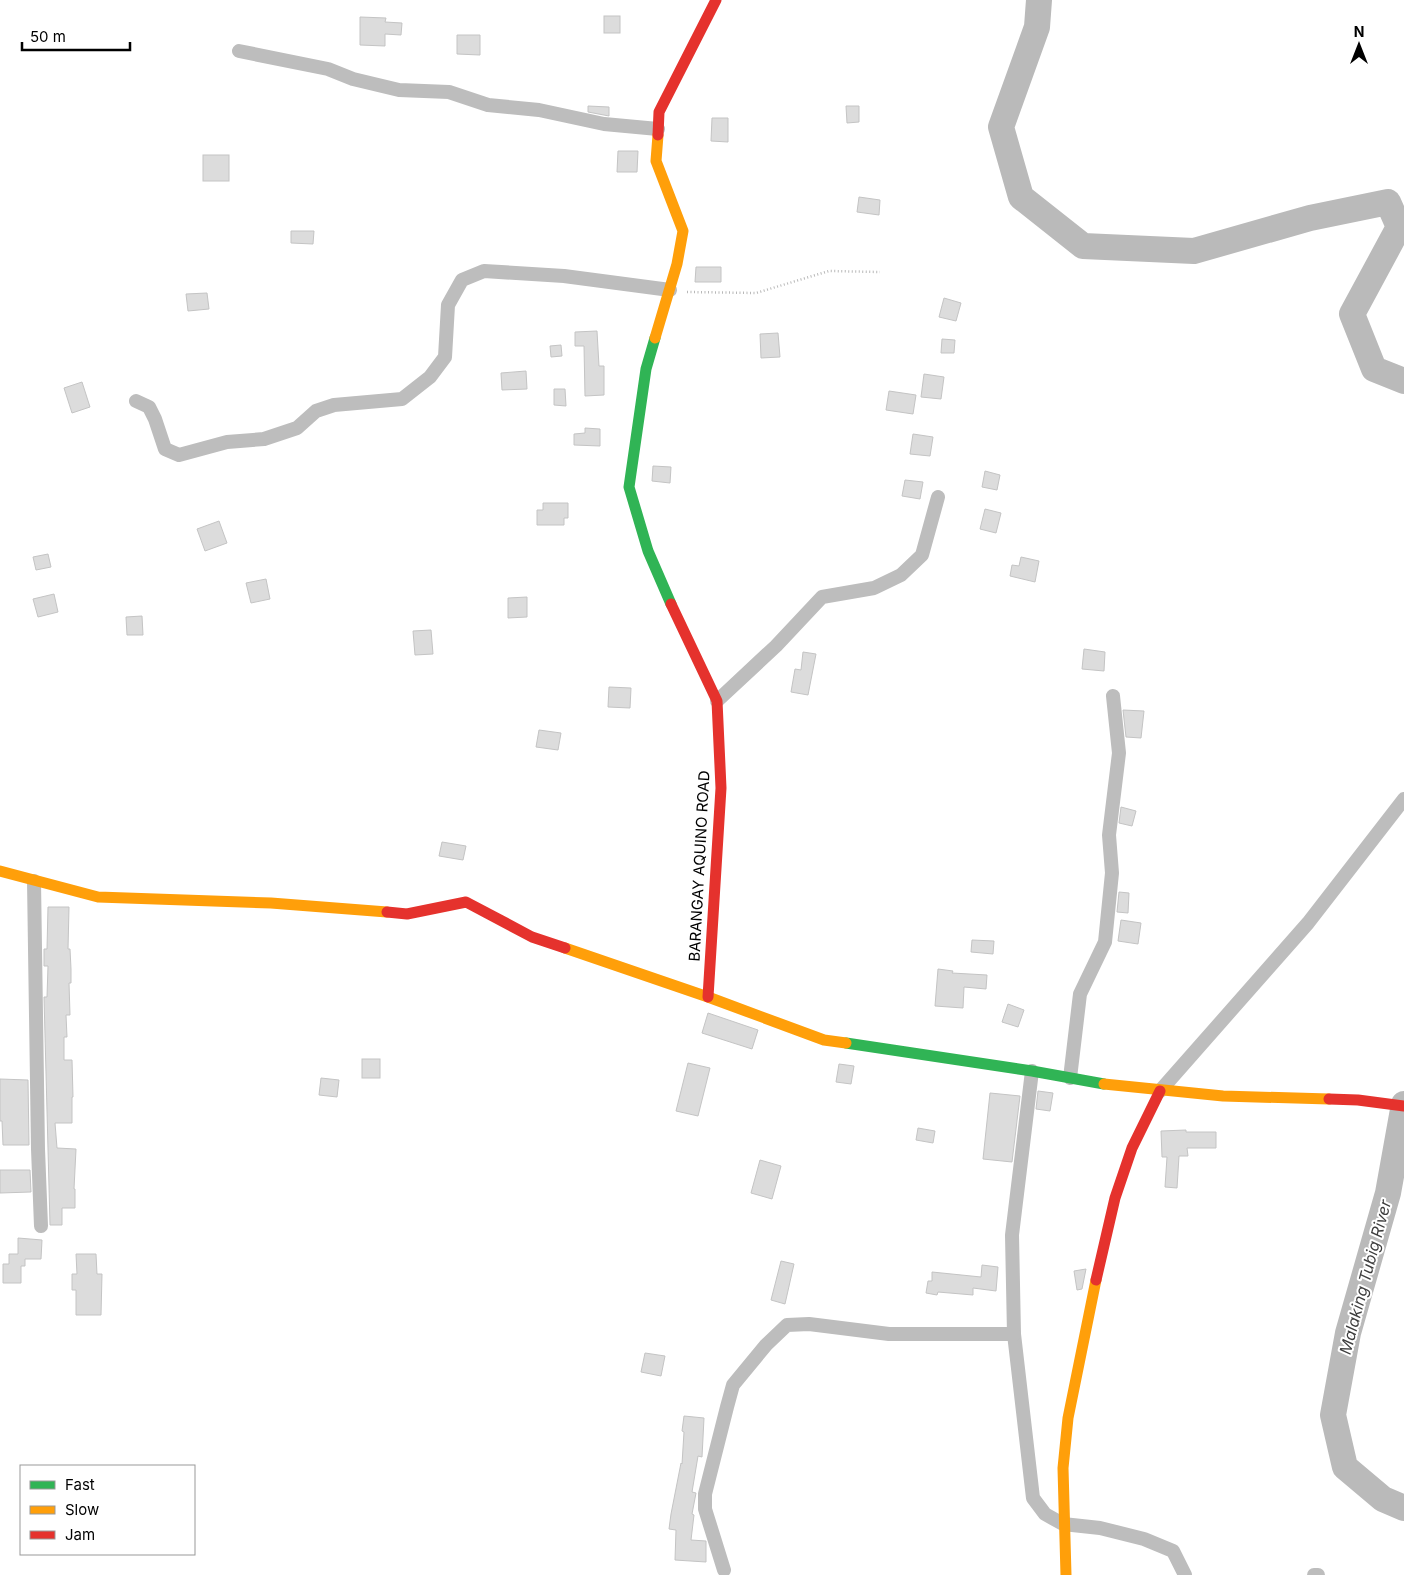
<svg xmlns="http://www.w3.org/2000/svg" width="1404" height="1575" font-family="Inter,sans-serif">
	<style>
		.lines { fill: none; stroke-linecap: round; stroke-linejoin: round }
		.river { stroke: #bababa; stroke-width: 26 }
		.building { fill: #dcdcdc; stroke: #c4c4c4 }
		.path { stroke: #b8b8b8; stroke-width: 2.5; stroke-dasharray: 1 2.5; stroke-linecap: butt }
		.street { stroke: #bdbdbd; stroke-width: 14 }
		.fast { stroke: #30b455; stroke-width: 11 }
		.slow { stroke: #ff9f0a; stroke-width: 11 }
		.jam { stroke: #e5322d; stroke-width: 11 }
		.labels { text-anchor: middle; dominant-baseline: central; stroke-width: 4; stroke-linejoin: round; paint-order: stroke }
		.street-label { font-size: 15px; fill: #000; stroke: #fff }
		.water-label { font-size: 16px; font-style: italic; fill: #3e3e3e; stroke: #fff }
	</style>
	<rect width="100%" height="100%" fill="#fff"/>
	<g class="lines">
		<!-- river -->
		<g class="river">
			<path d="M 1039,0 L 1037,27 L 1001,127 L 1021,197 L 1083,246 L 1194,251 L 1310,218 L 1388,202 L 1399,227 L 1352,314 L 1374,369 L 1404,381"/>
			<path d="M 1404,1104 L 1388,1193 L 1348,1333 L 1333,1415 L 1345,1467 L 1383,1499 L 1404,1508"/>
		</g>
	</g>
	<!-- building -->
	<g class="building">
		<rect x="604" y="16" width="16" height="17"/>
		<path d="M 360,17 L 386,18 L 385,22 L 402,23 L 401,35 L 385,34 L 385,46 L 360,45 Z"/>
		<path d="M 457,35 L 480,35 L 480,55 L 457,54 Z"/>
		<path d="M 588,106 L 609,107 L 609,116 L 588,112 Z"/>
		<path d="M 846,106 L 859,106 L 859,122 L 847,123 Z"/>
		<path d="M 712,118 L 728,118 L 728,142 L 711,141 Z"/>
		<path d="M 618,151 L 638,151 L 637,172 L 617,172 Z"/>
		<rect x="203" y="155" width="26" height="26"/>
		<path d="M 859,197 L 880,200 L 879,215 L 857,212 Z"/>
		<path d="M 291,231 L 314,231 L 313,244 L 291,243 Z"/>
		<path d="M 696,267 L 721,267 L 721,282 L 695,282 Z"/>
		<path d="M 207,293 L 209,309 L 188,311 L 186,294 Z"/>
		<path d="M 944,298 L 961,303 L 956,321 L 939,317 Z"/>
		<path d="M 597,331 L 599,366 L 604,366 L 604,395 L 585,396 L 584,346 L 575,346 L 575,332 Z"/>
		<path d="M 778,333 L 780,357 L 761,358 L 760,334 Z"/>
		<path d="M 942,339 L 955,340 L 954,353 L 941,353 Z"/>
		<path d="M 561,345 L 562,356 L 551,357 L 550,346 Z"/>
		<path d="M 526,371 L 527,389 L 502,390 L 501,373 Z"/>
		<path d="M 924,374 L 944,377 L 941,399 L 921,397 Z"/>
		<path d="M 82,382 L 90,407 L 72,413 L 64,388 Z"/>
		<path d="M 554,389 L 565,389 L 566,406 L 554,405 Z"/>
		<path d="M 889,391 L 916,395 L 913,414 L 886,410 Z"/>
		<path d="M 585,428 L 600,429 L 600,446 L 574,445 L 574,434 L 585,433 Z"/>
		<path d="M 913,434 L 933,437 L 930,456 L 910,454 Z"/>
		<path d="M 653,466 L 671,467 L 670,483 L 652,481 Z"/>
		<path d="M 985,471 L 1000,475 L 997,490 L 982,487 Z"/>
		<path d="M 905,480 L 923,482 L 920,499 L 902,496 Z"/>
		<path d="M 543,503 L 568,503 L 568,518 L 564,518 L 564,525 L 537,525 L 537,510 L 543,510 Z"/>
		<path d="M 985,509 L 1001,513 L 996,533 L 980,529 Z"/>
		<path d="M 219,521 L 227,543 L 205,551 L 197,529 Z"/>
		<path d="M 48,554 L 51,567 L 36,570 L 33,557 Z"/>
		<path d="M 1021,557 L 1039,561 L 1035,582 L 1010,576 L 1012,565 L 1019,566 Z"/>
		<path d="M 266,579 L 270,599 L 251,603 L 246,583 Z"/>
		<path d="M 54,594 L 58,612 L 38,617 L 33,599 Z"/>
		<path d="M 527,597 L 527,617 L 508,618 L 508,598 Z"/>
		<path d="M 142,616 L 143,635 L 127,635 L 126,617 Z"/>
		<path d="M 431,630 L 433,654 L 415,655 L 413,631 Z"/>
		<path d="M 1084,649 L 1105,652 L 1104,671 L 1082,669 Z"/>
		<path d="M 803,652 L 816,654 L 808,695 L 791,692 L 795,669 L 801,670 Z"/>
		<path d="M 609,687 L 631,688 L 630,708 L 608,707 Z"/>
		<path d="M 1123,710 L 1144,711 L 1141,738 L 1126,737 Z"/>
		<path d="M 539,730 L 561,733 L 558,750 L 536,747 Z"/>
		<path d="M 1121,807 L 1136,811 L 1132,826 L 1119,823 Z"/>
		<path d="M 442,842 L 466,846 L 463,860 L 439,856 Z"/>
		<path d="M 1119,892 L 1129,893 L 1128,913 L 1117,912 Z"/>
		<path d="M 48,907 L 69,907 L 68,949 L 70,949 L 71,969 L 71,983 L 69,983 L 70,1015 L 66,1015 L 67,1037 L 64,1037 L 64,1060 L 72,1060 L 73,1097 L 72,1097 L 72,1123 L 55,1123 L 57,1148 L 76,1149 L 74,1189 L 75,1189 L 75,1208 L 62,1208 L 62,1225 L 50,1225 L 44,997 L 47,997 L 48,966 L 44,966 L 44,949 L 47,949 Z"/>
		<path d="M 1121,920 L 1141,923 L 1138,944 L 1118,941 Z"/>
		<path d="M 972,940 L 994,941 L 993,954 L 971,952 Z"/>
		<path d="M 938,969 L 953,971 L 952,973 L 987,975 L 986,989 L 964,987 L 963,1008 L 935,1006 Z"/>
		<path d="M 1008,1004 L 1024,1010 L 1018,1027 L 1002,1022 Z"/>
		<path d="M 708,1013 L 758,1030 L 752,1049 L 702,1033 Z"/>
		<rect x="362" y="1059" width="18" height="19"/>
		<path d="M 688,1063 L 710,1068 L 698,1116 L 676,1111 Z"/>
		<path d="M 839,1064 L 854,1066 L 851,1084 L 836,1082 Z"/>
		<path d="M 321,1078 L 339,1080 L 337,1097 L 319,1095 Z"/>
		<path d="M 0,1079 L 28,1080 L 29,1145 L 3,1145 L 2,1121 L 0,1121 Z"/>
		<path d="M 1038,1091 L 1053,1093 L 1050,1111 L 1036,1109 Z"/>
		<path d="M 990,1093 L 1020,1096 L 1012,1162 L 983,1159 Z"/>
		<path d="M 918,1128 L 935,1131 L 933,1143 L 916,1140 Z"/>
		<path d="M 1186,1130 L 1186,1132 L 1216,1132 L 1216,1148 L 1187,1148 L 1188,1156 L 1179,1156 L 1177,1188 L 1165,1187 L 1167,1157 L 1162,1157 L 1161,1131 Z"/>
		<path d="M 760,1160 L 781,1166 L 772,1199 L 751,1193 Z"/>
		<path d="M 0,1170 L 30,1170 L 31,1192 L 0,1193 Z"/>
		<path d="M 18,1238 L 42,1240 L 41,1259 L 25,1259 L 25,1266 L 21,1266 L 21,1283 L 3,1283 L 3,1264 L 9,1264 L 9,1254 L 18,1254 Z"/>
		<path d="M 76,1254 L 96,1254 L 97,1274 L 102,1274 L 101,1315 L 76,1315 L 76,1290 L 72,1290 L 72,1274 L 77,1274 Z"/>
		<path d="M 781,1261 L 794,1264 L 785,1304 L 771,1300 Z"/>
		<path d="M 982,1265 L 998,1267 L 996,1291 L 973,1288 L 973,1295 L 938,1292 L 937,1295 L 926,1293 L 928,1281 L 932,1281 L 932,1272 L 981,1277 Z"/>
		<path d="M 1086,1269 L 1082,1289 L 1077,1290 L 1074,1271 Z"/>
		<path d="M 645,1353 L 665,1356 L 661,1376 L 641,1372 Z"/>
		<path d="M 684,1416 L 704,1418 L 702,1457 L 698,1456 L 692,1492 L 696,1493 L 692,1514 L 694,1515 L 691,1540 L 706,1541 L 706,1562 L 675,1560 L 676,1530 L 669,1529 L 671,1514 L 681,1463 L 682,1464 L 684,1432 L 682,1431 Z"/>
	</g>
	<g class="lines">
		<!-- path -->
		<path class="path" d="M 687,292 L 756,293 L 829,271 L 880,272"/>
		<!-- street -->
		<g class="street">
			<path d="M 239,51 L 328,69 L 353,79 L 399,90 L 449,92 L 488,105 L 539,110 L 604,124 L 658,129"/>
			<path d="M 136,401 L 149,407 L 155,419 L 165,449 L 179,455 L 227,442 L 264,439 L 297,428 L 316,411 L 334,405 L 402,399 L 430,377 L 445,357 L 448,305 L 462,280 L 484,271 L 564,276 L 670,290"/>
			<path d="M 717,701 L 776,646 L 822,597 L 874,588 L 901,575 L 922,555 L 938,497"/>
			<path d="M 34,881 L 38,1149 L 41,1226"/>
			<path d="M 1032,1071 L 1012,1235 L 1014,1334 L 1033,1498 L 1045,1514 L 1063,1524 L 1100,1528 L 1144,1539 L 1173,1551 L 1185,1575"/>
			<path d="M 1070,1078 L 1080,994 L 1105,942 L 1112,873 L 1109,835 L 1119,753 L 1113,696"/>
			<path d="M 1160,1091 L 1308,923 L 1404,799"/>
			<path d="M 724,1570 L 705,1509 L 705,1494 L 727,1407 L 733,1385 L 766,1345 L 787,1325 L 809,1324 L 889,1334 L 1014,1334"/>
			<path d="M 1314,1575 L 1318,1575"/>
		</g>
		<!-- fast -->
		<g class="fast">
			<path d="M 655,338 L 646,369 L 629,487 L 648,551 L 671,604"/>
			<path d="M 846,1043 L 1032,1071 L 1104,1084"/>
		</g>
		<!-- slow -->
		<g class="slow">
			<path d="M 655,338 L 677,264 L 683,231 L 656,161 L 658,135"/>
			<path d="M 0,871 L 98,897 L 271,903 L 387,912"/>
			<path d="M 565,948 L 708,997 L 824,1040 L 846,1043"/>
			<path d="M 1104,1084 L 1223,1096 L 1329,1099"/>
			<path d="M 1066,1575 L 1063,1468 L 1068,1418 L 1096,1280"/>
		</g>
		<!-- jam -->
		<g class="jam">
			<path d="M 658,135 L 659,112 L 716,0"/>
			<path d="M 671,604 L 717,701 L 721,788 L 708,997"/>
			<path d="M 387,912 L 407,914 L 466,902 L 532,937 L 565,948"/>
			<path d="M 1329,1099 L 1358,1100 L 1404,1106"/>
			<path d="M 1096,1280 L 1115,1198 L 1132,1148 L 1160,1091"/>
		</g>
	</g>
	<g class="labels">
		<!-- street labels -->
		<g class="street-label">
			<text transform="translate(699 866) rotate(-87)">BARANGAY AQUINO ROAD</text>
		</g>
		<!-- water labels -->
		<g class="water-label">
			<text transform="translate(1365 1277) rotate(-75)">Malaking Tubig River</text>
		</g>
	</g>
	<!-- legend -->
	<rect x="20" y="1465" width="175" height="90" fill="#ffffff" stroke="#999999"/>
	<rect x="30" y="1481" width="25" height="8" fill="#30b455" stroke="#999999"/>
	<text x="65" y="1490" font-size="15" fill="#000000">Fast</text>
	<rect x="30" y="1506" width="25" height="8" fill="#ff9f0a" stroke="#999999"/>
	<text x="65" y="1515" font-size="15" fill="#000000">Slow</text>
	<rect x="30" y="1531" width="25" height="8" fill="#e5322d" stroke="#999999"/>
	<text x="65" y="1540" font-size="15" fill="#000000">Jam</text>
	<!-- north arrow -->
	<g transform="translate(1359 45)" stroke="#ffffff" stroke-width="4" paint-order="stroke">
	<path d="M0-4L9 19L0 12L-9 19Z" fill="#000000"/>
	<text y="-8" font-size="14" font-weight="bold" text-anchor="middle" fill="#000000">N</text>
	</g>
	<!-- scale -->
	<path d="M22 42v8h108v-8" fill="none" stroke="#000000" stroke-width="2.5"/>
	<text x="30" y="42" font-size="15" fill="#000000" stroke="#ffffff" stroke-width="4" paint-order="stroke">50 m</text>
</svg>
